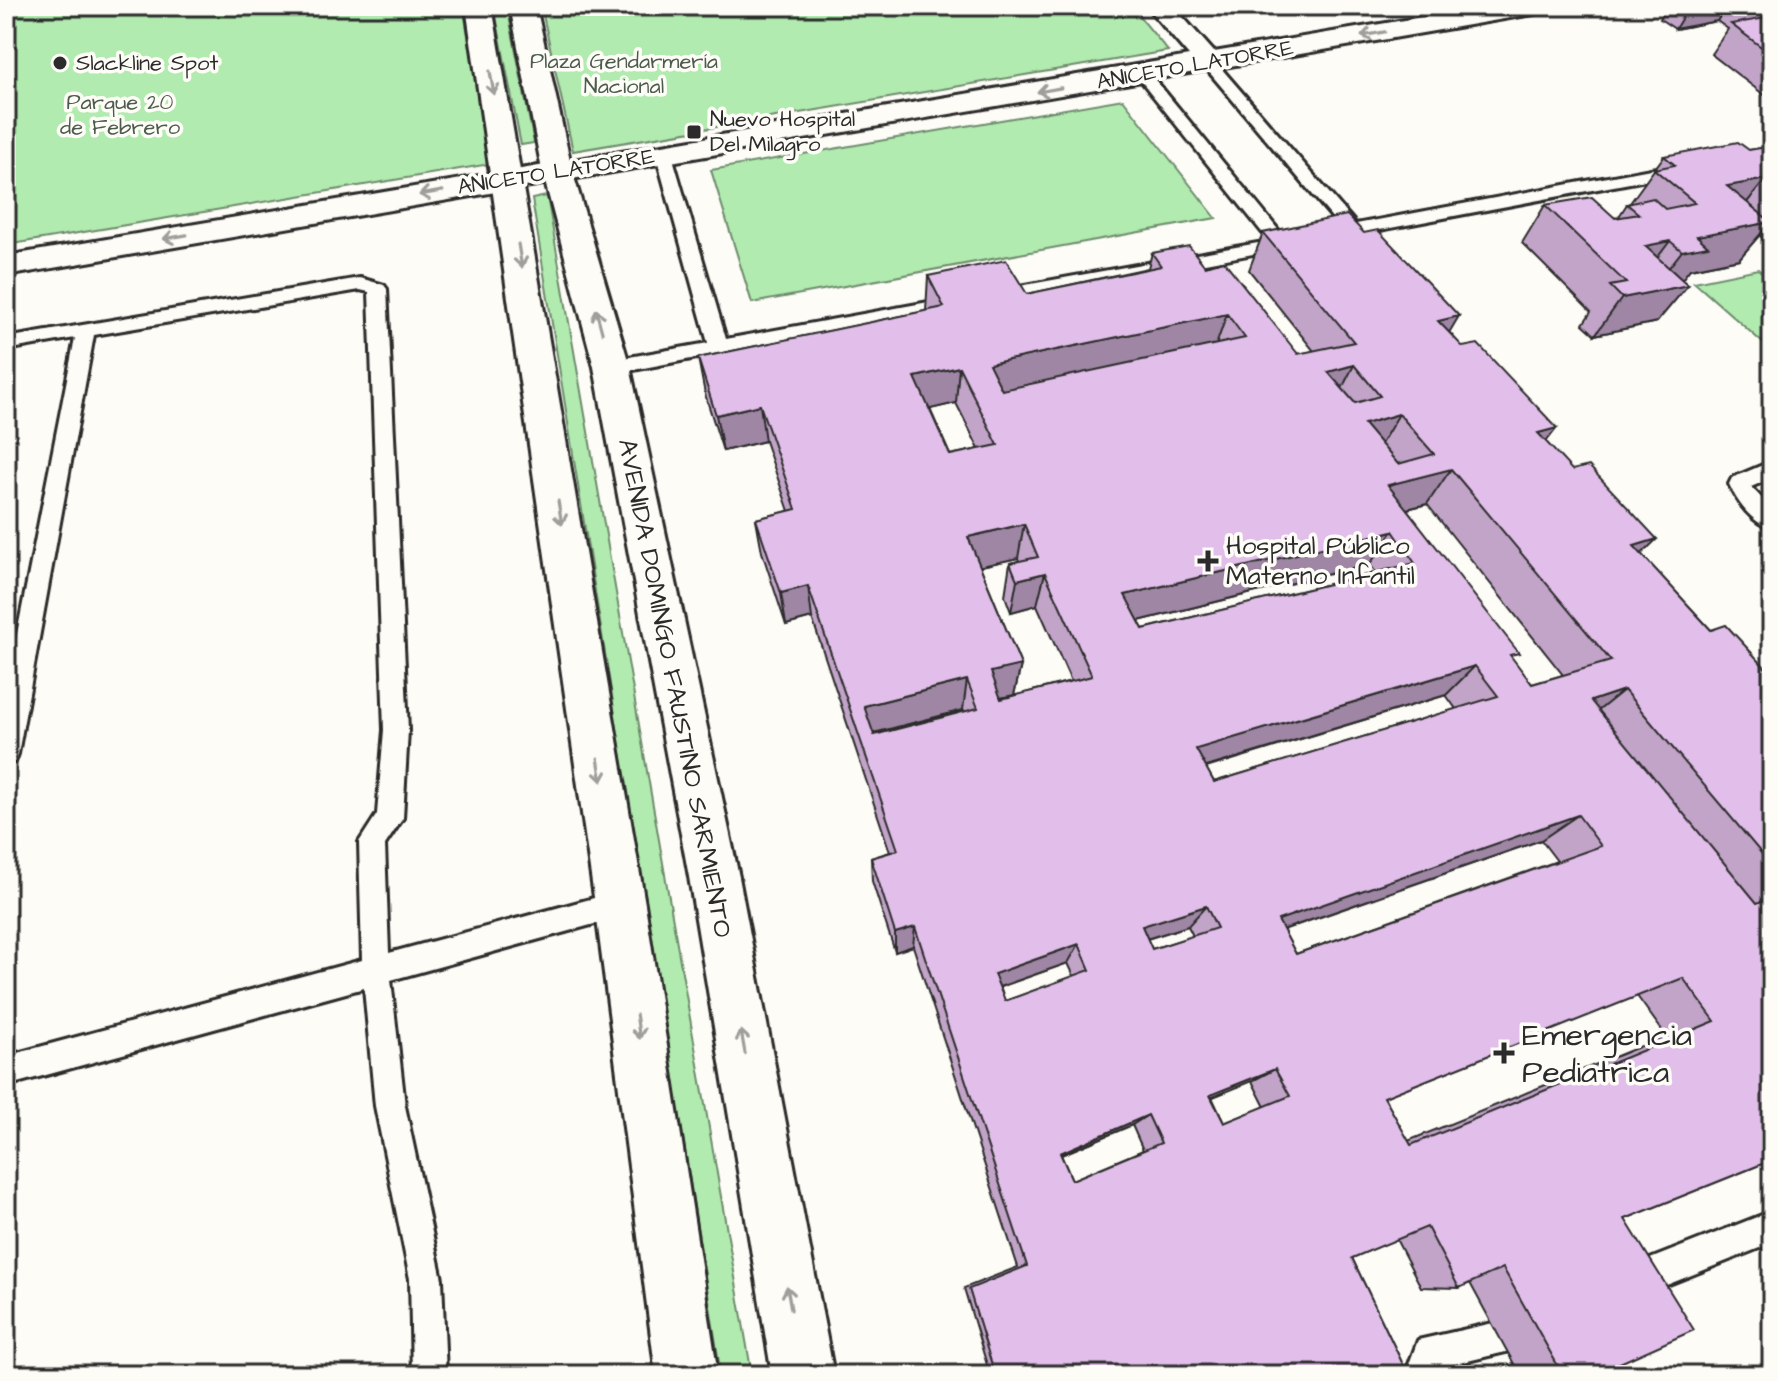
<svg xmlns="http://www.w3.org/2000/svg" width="1778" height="1381" font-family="'Architects Daughter',sans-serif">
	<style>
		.green { fill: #b1ebaf; stroke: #6e8b6d; stroke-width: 2 }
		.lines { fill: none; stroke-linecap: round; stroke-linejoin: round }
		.service-casing { stroke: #2b2b2b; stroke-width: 6 }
		.minor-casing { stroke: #2b2b2b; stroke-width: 6 }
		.secondary-casing { stroke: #2b2b2b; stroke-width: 6 }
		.service { fill: #fdfcf7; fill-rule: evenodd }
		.minor { fill: #fdfcf7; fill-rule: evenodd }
		.secondary { fill: #fdfcf7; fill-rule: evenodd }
		.wall { fill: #c2a4c9; stroke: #2b2b2b; stroke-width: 2; fill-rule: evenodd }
		.shaded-wall { fill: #9e86a4; stroke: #2b2b2b; stroke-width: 2 }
		.building { fill: #e2bfea; stroke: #2b2b2b; stroke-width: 2; fill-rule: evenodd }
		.oneway { stroke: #9e9e9b }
		.poi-dot { fill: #2b2b2b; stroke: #fdfcf7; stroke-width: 3 }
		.labels { text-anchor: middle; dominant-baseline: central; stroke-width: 7; stroke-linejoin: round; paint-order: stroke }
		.far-park-label { font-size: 22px; fill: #4c5b4c; stroke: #fdfcf7 }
		.far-poi-label { font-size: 22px; fill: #2b2b2b; stroke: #fdfcf7; text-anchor: start }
		.far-street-label { font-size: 22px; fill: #2b2b2b; stroke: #fdfcf7 }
		.poi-label { font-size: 26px; fill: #2b2b2b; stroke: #fdfcf7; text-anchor: start }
		.street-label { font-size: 26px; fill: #2b2b2b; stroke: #fdfcf7 }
		.near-poi-label { font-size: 32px; fill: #2b2b2b; stroke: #fdfcf7; text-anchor: start }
	</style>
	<rect width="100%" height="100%" fill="#fdfcf7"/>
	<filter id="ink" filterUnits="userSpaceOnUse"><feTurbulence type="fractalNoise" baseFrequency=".0125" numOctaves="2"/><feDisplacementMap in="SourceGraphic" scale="16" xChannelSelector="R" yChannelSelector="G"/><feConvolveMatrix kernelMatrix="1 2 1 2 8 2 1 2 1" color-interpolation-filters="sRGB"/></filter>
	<g filter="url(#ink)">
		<!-- green -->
		<g class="green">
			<path d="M 6,6 L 463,6 L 490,164 L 6,245 Z"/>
			<path d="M 494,6 L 507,6 L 534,143 L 521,145 Z"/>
			<path d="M 541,6 L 1131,6 L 1168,51 L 573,151 Z"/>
			<path d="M 1123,99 L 1216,218 L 752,303 L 711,170 Z"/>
			<path d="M 547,196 L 752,1375 L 721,1375 L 532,199 Z"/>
			<path d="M 1758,269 L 1772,281 L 1772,351 L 1694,282 Z"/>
		</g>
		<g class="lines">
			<defs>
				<g id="service">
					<path d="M 1209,59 L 1214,60 L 1356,224 L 1683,163 L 1691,168 L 1683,173 L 1364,233 L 1370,240 L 1361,245 L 1348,236 L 1324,238 L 1321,234 L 1324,230 L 1340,227 L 1204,66 L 1204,60 Z"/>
					<path d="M 1143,70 L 1148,71 L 1285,238 L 1296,238 L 1299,242 L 1296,246 L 992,303 L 986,301 L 983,297 L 992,291 L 1269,241 L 1138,77 L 1138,71 Z"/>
					<path d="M 664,150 L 672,155 L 726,339 L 956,297 L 965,303 L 956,309 L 612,374 L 605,372 L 602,367 L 605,362 L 612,360 L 708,343 L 656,155 Z"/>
					<path d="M 360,278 L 384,285 L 387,289 L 408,730 L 403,818 L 385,845 L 389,953 L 620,891 L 630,895 L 634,904 L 630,913 L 620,917 L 391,980 L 405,1106 L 442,1279 L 446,1375 L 412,1375 L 410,1279 L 375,1106 L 364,988 L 6,1086 L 6,1056 L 362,960 L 359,842 L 377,814 L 384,730 L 369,292 L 360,290 L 94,335 L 18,754 L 15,762 L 6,765 L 6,690 L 75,338 L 6,350 L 6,338 Z"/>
					<path d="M 1772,461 L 1772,478 L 1751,487 L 1772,509 L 1772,529 C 1752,523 1737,502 1729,484 L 1732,478 Z"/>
					<path d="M 1772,1211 L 1772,1243 L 1629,1300 L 1617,1296 L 1613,1284 L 1617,1272 Z"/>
					<path d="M 1502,1321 L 1514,1326 L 1519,1338 L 1514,1350 L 1442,1367 L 1439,1375 L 1405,1375 L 1418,1340 Z"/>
				</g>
				<path id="minor" d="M 1146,6 L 1173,6 L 1214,52 L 1488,6 L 1546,6 L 1542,11 L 1533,14 L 6,276 L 6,256 L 1189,56 Z"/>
				<g id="secondary">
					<path d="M 466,6 L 492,6 L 645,904 L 718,1375 L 656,1375 L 595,904 Z"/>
					<path d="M 510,6 L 536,6 L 572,170 L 630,367 L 739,877 L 834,1375 L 772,1375 L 689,877 L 594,367 L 542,170 Z"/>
				</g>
			</defs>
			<!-- service casing -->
			<use href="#service" class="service-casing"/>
			<!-- minor casing -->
			<use href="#minor" class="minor-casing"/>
			<!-- secondary casing -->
			<use href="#secondary" class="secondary-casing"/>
			<!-- service -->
			<use href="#service" class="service"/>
			<!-- minor -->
			<use href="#minor" class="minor"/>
			<!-- secondary -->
			<use href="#secondary" class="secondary"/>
		</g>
		<!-- wall -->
		<g class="wall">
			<path d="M 1668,6 L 1772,6 L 1772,101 L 1711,54 L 1728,29 L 1717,21 L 1675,29 L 1660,19 Z"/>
			<path d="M 1772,146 L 1772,246 L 1759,235 L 1739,259 L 1690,269 L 1682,279 L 1657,322 L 1595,335 L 1583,324 L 1591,312 L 1522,243 L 1545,205 L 1618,218 L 1627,204 L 1630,203 L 1664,156 L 1749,150 Z"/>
			<path d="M 1263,233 L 1449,332 L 1546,442 L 1641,554 L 1711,630 L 1772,675 L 1772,1160 L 1625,1219 L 1593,1375 L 1520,1375 L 1470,1283 L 1459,1288 L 1421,1287 L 1396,1239 L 1352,1258 L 1408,1375 L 990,1375 L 964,1288 L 1018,1267 L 913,946 L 895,952 L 872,881 L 871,858 L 890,852 L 812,618 L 786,625 L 762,552 L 756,519 L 789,511 L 765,441 L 723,451 L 705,394 L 698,358 L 926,311 L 928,276 L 1027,294 L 1148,268 L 1152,253 L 1205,266 L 1298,354 L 1314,351 L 1249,270 ZM 956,403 L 979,449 L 950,455 L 930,409 ZM 1427,504 L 1563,675 L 1532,684 L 1512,659 L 1407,509 ZM 1018,558 L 1019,561 L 1010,563 L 1005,596 L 1011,612 L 1037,605 L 1071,681 L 1001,699 L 1014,695 L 1021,665 L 980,566 ZM 1370,564 L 1376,573 L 1143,629 L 1138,621 ZM 1446,695 L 1456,709 L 1214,782 L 1206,768 ZM 963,710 L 964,712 L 874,735 L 873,733 ZM 1541,840 L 1557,861 L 1296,954 L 1283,930 ZM 1188,926 L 1193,936 L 1152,949 L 1147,939 ZM 1068,963 L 1074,976 L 1005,1001 L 1000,987 ZM 1637,996 L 1666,1036 L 1408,1141 L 1384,1097 ZM 1252,1081 L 1265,1107 L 1224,1123 L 1212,1097 ZM 1132,1125 L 1143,1150 L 1072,1180 L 1061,1155 Z"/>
		</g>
		<!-- shaded-wall -->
		<g class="shaded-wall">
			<path d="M 1689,6 L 1727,6 L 1717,21 L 1675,29 Z"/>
			<path d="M 1766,179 L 1736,216 L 1727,186 Z"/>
			<path d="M 1771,222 L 1739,259 L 1690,269 L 1679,283 L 1653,288 L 1682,251 L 1697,236 Z"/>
			<path d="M 1670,241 L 1642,278 L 1645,246 Z"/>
			<path d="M 1688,285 L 1657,322 L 1595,335 L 1622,298 Z"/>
			<path d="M 1227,314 L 1214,351 L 985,400 L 989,364 Z"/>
			<path d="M 1459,316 L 1437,353 L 1438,321 Z"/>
			<path d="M 1354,365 L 1335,402 L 1328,372 Z"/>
			<path d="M 959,367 L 956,403 L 914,413 L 915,377 Z"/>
			<path d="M 760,405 L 765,441 L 723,451 L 716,415 Z"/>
			<path d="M 1399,414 L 1378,449 L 1364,424 Z"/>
			<path d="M 1557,428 L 1529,464 L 1538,433 Z"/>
			<path d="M 1451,469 L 1427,504 L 1366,519 L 1388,485 Z"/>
			<path d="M 1024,524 L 1018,558 L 964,570 L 968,537 Z"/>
			<path d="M 1393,531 L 1370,564 L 1114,627 L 1125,595 Z"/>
			<path d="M 1657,539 L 1623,572 L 1634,546 Z"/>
			<path d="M 1045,573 L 1037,605 L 1011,612 L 1017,580 Z"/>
			<path d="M 808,586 L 812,618 L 786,625 L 781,593 Z"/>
			<path d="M 1021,665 L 1014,695 L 986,701 L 991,672 Z"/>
			<path d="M 1475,666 L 1446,695 L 1180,775 L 1196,749 Z"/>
			<path d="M 967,680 L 963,710 L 866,735 L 864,706 Z"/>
			<path d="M 1624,690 L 1588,719 L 1591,701 Z"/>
			<path d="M 1578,815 L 1541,840 L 1256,939 L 1278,920 Z"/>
			<path d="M 1206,906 L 1188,926 L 1127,945 L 1142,926 Z"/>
			<path d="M 915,927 L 913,946 L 895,952 L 895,933 Z"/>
			<path d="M 1079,944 L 1068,963 L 988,991 L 994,974 Z"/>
			<path d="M 1275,1069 L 1252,1081 L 1191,1106 L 1210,1095 Z"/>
			<path d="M 1148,1115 L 1132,1125 L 1049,1160 L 1060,1153 Z"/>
		</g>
		<!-- building -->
		<g class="building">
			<path d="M 1757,6 L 1772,6 L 1772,16 Z"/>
			<path d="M 1772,17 L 1772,55 L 1731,24 Z"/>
			<path d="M 1738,142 L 1749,150 L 1772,146 L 1772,183 L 1766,179 L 1727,186 L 1771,222 L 1697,236 L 1708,246 L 1682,251 L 1670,241 L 1645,246 L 1688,285 L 1622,298 L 1610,286 L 1626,283 L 1545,205 L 1592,197 L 1615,218 L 1639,214 L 1627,204 L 1653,198 L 1665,209 L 1695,203 L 1654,169 L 1675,165 L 1664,156 Z"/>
			<path d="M 1347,215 L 1364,233 L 1378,230 L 1459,316 L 1438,321 L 1463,347 L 1478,344 L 1557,428 L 1538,433 L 1572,470 L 1589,466 L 1657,539 L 1634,546 L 1711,630 L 1726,625 L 1772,675 L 1772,866 L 1624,690 L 1591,701 L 1757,903 L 1772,897 L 1772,1160 L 1625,1219 L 1694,1330 L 1593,1375 L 1563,1375 L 1503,1268 L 1459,1288 L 1427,1227 L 1352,1258 L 1408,1375 L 995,1375 L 969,1289 L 1027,1266 L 915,927 L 895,933 L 871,858 L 898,850 L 808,586 L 781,593 L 756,519 L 796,509 L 760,405 L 716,415 L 698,358 L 944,307 L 928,276 L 1006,260 L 1027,294 L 1161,266 L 1152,253 L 1189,246 L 1205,266 L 1224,261 L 1298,354 L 1354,342 L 1263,233 ZM 1227,314 L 1245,338 L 1002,390 L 989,364 ZM 1354,365 L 1380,396 L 1355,403 L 1328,372 ZM 959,367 L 998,445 L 950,455 L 915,377 ZM 1399,414 L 1434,454 L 1398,464 L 1364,424 ZM 1451,469 L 1611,661 L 1532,684 L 1510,655 L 1519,653 L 1388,485 ZM 1024,524 L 1038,557 L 1010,563 L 1017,580 L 1045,573 L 1092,676 L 1001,699 L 991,672 L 1021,665 L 968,537 ZM 1393,531 L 1415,563 L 1143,629 L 1125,595 ZM 1475,666 L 1498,696 L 1214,782 L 1196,749 ZM 967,680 L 978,708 L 874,735 L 864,706 ZM 1578,815 L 1601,846 L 1296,954 L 1278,920 ZM 1206,906 L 1217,928 L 1152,949 L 1142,926 ZM 1079,944 L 1090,970 L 1005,1001 L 994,974 ZM 1683,978 L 1715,1021 L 1411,1145 L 1384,1097 ZM 1275,1069 L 1290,1096 L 1224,1123 L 1210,1095 ZM 1148,1115 L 1161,1143 L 1072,1180 L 1060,1153 Z"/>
		</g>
		<!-- one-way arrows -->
		<defs><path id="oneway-shaft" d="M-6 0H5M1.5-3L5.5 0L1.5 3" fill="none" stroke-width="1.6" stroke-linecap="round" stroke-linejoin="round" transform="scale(2)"/></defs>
		<g class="oneway">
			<use href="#oneway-shaft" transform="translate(1373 34) rotate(170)"/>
			<use href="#oneway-shaft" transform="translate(492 83) rotate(80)"/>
			<use href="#oneway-shaft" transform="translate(1049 90) rotate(170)"/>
			<use href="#oneway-shaft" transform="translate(431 193) rotate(170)"/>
			<use href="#oneway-shaft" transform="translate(175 237) rotate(170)"/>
			<use href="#oneway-shaft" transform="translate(520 256) rotate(81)"/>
			<use href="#oneway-shaft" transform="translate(599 321) rotate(-105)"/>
			<use href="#oneway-shaft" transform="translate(560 513) rotate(81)"/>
			<use href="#oneway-shaft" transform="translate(600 770) rotate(81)"/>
			<use href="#oneway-shaft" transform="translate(638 1027) rotate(82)"/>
			<use href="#oneway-shaft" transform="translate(743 1042) rotate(-100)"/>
			<use href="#oneway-shaft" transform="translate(789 1298) rotate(-100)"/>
		</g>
	</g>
	<!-- markers -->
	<g class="poi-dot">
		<circle cx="60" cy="63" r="8"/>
		<rect x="686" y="124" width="16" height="16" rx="4"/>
		<path d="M1204 549h8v8h8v8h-8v8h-8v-8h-8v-8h8z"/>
		<path d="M1500 1041h8v8h8v8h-8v8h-8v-8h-8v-8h8z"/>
	</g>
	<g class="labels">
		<!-- far-park labels -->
		<g class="far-park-label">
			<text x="624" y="61">Plaza Gendarmería<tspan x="624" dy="25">Nacional</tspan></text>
			<text x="120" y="102">Parque 20<tspan x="120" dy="25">de Febrero</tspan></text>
		</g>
		<!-- far-poi labels -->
		<g class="far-poi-label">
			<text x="76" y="63">Slackline Spot</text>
			<text x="710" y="119">Nuevo Hospital<tspan x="710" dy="25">Del Milagro</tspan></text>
		</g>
		<!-- far-street labels -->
		<g class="far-street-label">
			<text transform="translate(1195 65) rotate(-10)">ANICETO LATORRE</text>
			<text transform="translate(556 172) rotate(-9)">ANICETO LATORRE</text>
		</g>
		<!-- poi labels -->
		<g class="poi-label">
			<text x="1226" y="546">Hospital Público<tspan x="1226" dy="30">Materno Infantil</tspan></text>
		</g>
		<!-- street labels -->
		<g class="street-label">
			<text transform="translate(675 688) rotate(79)">AVENIDA DOMINGO FAUSTINO SARMIENTO</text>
		</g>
		<!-- near-poi labels -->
		<g class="near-poi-label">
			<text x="1522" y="1035">Emergencia<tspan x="1522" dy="37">Pediatrica</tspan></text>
		</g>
	</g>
	<!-- margin -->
	<rect width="1778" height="1381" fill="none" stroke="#fdfcf7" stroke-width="32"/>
	<rect x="16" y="16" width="1746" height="1349" fill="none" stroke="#2b2b2b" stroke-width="3" filter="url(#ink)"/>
</svg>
